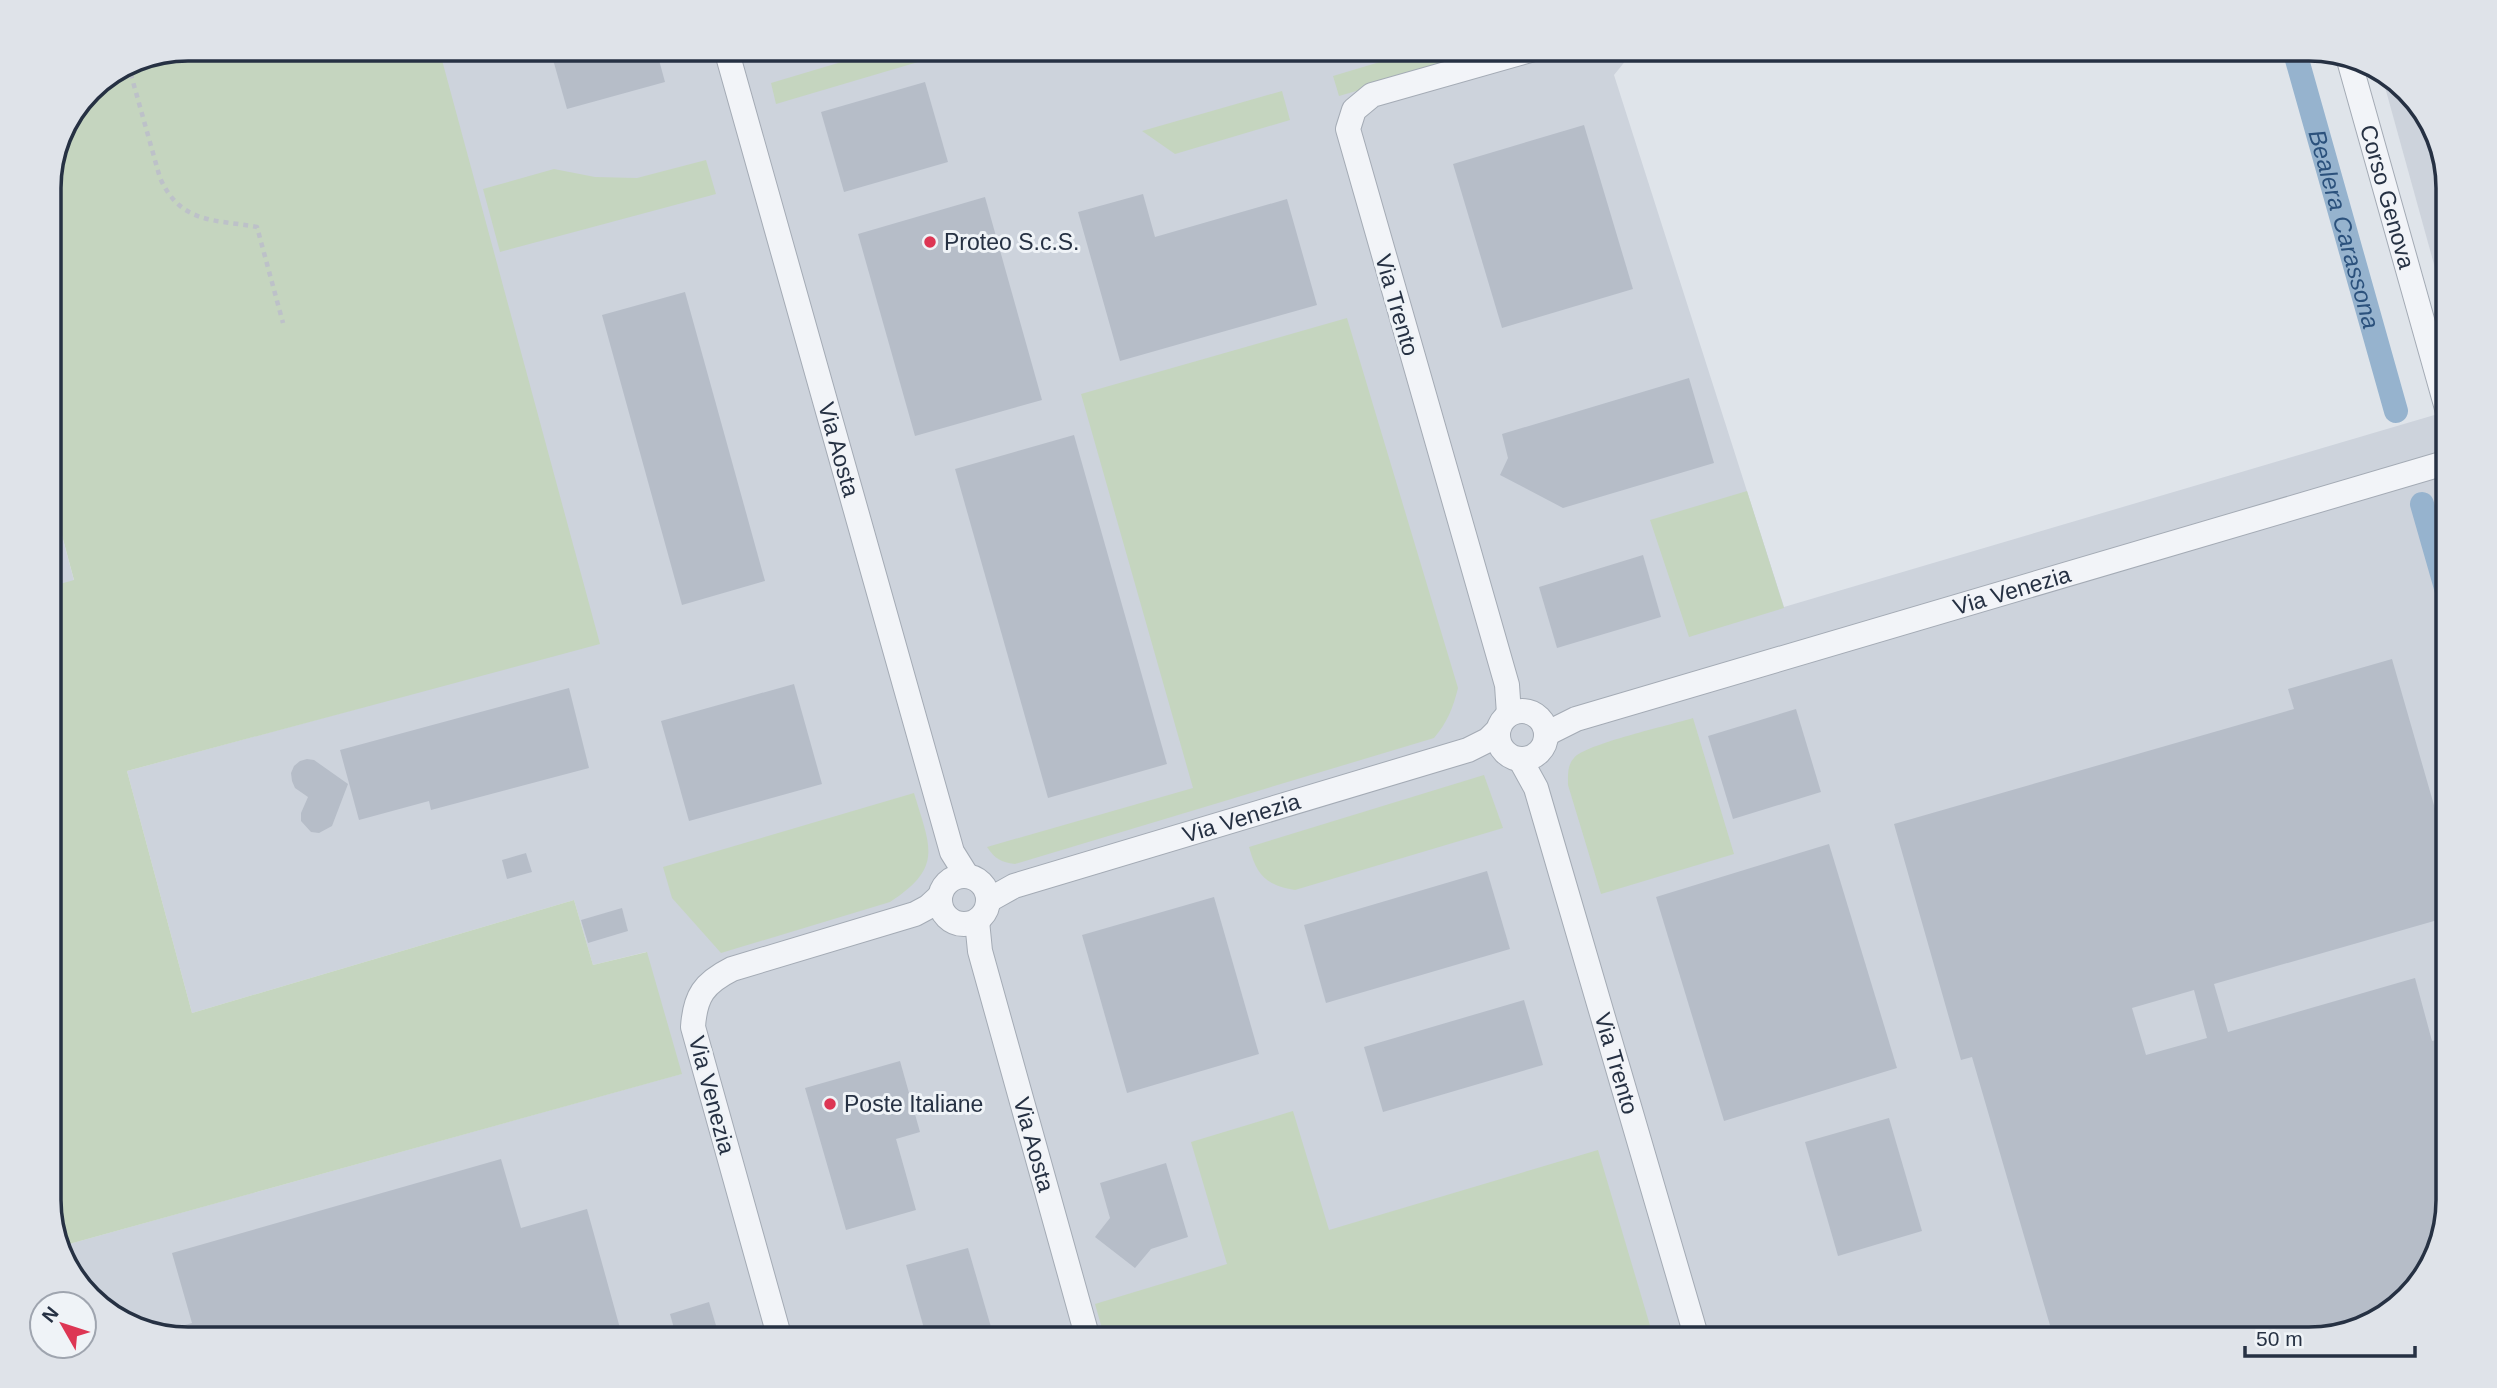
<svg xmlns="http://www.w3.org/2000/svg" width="2497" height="1388" font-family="Arial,sans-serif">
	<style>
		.built { fill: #cdd3dc }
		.green { fill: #c5d5bf }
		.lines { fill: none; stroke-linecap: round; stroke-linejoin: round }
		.canal { stroke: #96b3ce; stroke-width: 24 }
		.building { fill: #b6bdc8; fill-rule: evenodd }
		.minor-casing { stroke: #a4abb5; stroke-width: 26 }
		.path { stroke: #bdc1c9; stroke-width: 4.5; stroke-dasharray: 5 5; stroke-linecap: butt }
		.minor { stroke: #f2f4f8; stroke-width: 24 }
		.poi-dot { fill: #dd3654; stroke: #eff3f7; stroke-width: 2.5 }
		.labels { text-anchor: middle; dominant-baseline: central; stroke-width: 6; stroke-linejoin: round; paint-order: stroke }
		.street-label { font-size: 23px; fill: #263143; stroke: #eff3f7 }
		.poi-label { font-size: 23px; fill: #263143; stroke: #eff3f7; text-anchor: start }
		.water-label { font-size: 24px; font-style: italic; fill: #2b517c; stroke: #eff3f7 }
		.rim { fill: none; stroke: #263143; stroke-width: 3.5 }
	</style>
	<rect width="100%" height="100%" fill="#dfe4ea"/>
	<!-- built -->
	<g class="built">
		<path d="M 188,49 L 1630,49 L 1631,54 L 1614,75 L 1784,607 L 2448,411 L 2448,1201 L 2430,1269 L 2379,1320 L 2310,1339 L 188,1339 L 119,1321 L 72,1277 L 62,1246 L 681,1074 L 646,952 L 593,965 L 574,900 L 192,1013 L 127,771 L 360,708 L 49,179 L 60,134 L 90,89 L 135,59 Z"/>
		<path d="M 2380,69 L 2429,118 L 2448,179 L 2448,315 Z"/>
		<path d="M 49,487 L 103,689 L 49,704 Z"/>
	</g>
	<!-- green -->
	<g class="green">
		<path d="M 188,49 L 439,49 L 600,644 L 127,771 L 192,1013 L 574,900 L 593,965 L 647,952 L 682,1074 L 62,1246 L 49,1209 L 49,587 L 74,580 L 49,487 L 49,179 L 60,134 L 90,89 L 135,59 Z"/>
		<path d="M 885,49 L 962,49 L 776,104 L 771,83 Z"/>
		<path d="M 1423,49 L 1502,49 L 1339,96 L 1333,76 Z"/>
		<path d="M 1282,91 L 1290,120 L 1175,154 L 1142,131 Z"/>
		<path d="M 706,160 L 716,194 L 500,252 L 483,189 L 554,169 L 595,177 L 637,178 Z"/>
		<path d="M 1347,318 L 1458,688 C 1453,708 1447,723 1434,738 L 1015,864 C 1001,862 995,859 987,847 L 1193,788 L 1081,394 Z"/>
		<path d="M 1747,491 L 1784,608 L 1689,637 L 1650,520 Z"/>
		<path d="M 1693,718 L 1734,854 L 1601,894 L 1568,785 C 1568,776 1567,765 1574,758 C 1585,744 1671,725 1693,718 Z"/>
		<path d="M 1484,775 L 1503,828 L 1295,890 C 1266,885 1257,876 1249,847 Z"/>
		<path d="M 914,793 C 930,847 944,867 890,902 L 721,953 L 672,898 L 663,867 Z"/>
		<path d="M 1293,1111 L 1329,1230 L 1598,1150 L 1654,1339 L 1105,1339 L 1095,1304 L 1227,1264 L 1191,1142 Z"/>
	</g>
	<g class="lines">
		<!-- canal -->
		<g class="canal">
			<path id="s1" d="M 2294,49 L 2396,411"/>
			<path d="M 2422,504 L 2448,595"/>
		</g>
	</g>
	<!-- building -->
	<g class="building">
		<path d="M 550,49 L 656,49 L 665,82 L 567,109 Z"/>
		<path d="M 925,82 L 948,162 L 844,192 L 821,112 Z"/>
		<path d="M 1584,125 L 1633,289 L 1502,328 L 1453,164 Z"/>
		<path d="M 1143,194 L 1155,237 L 1287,199 L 1317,305 L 1120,361 L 1078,212 Z"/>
		<path d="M 985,197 L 1042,400 L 915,436 L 858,234 Z"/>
		<path d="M 685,292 L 765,581 L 682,605 L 602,315 Z"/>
		<path d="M 1689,378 L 1714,463 L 1563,508 L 1500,475 L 1508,458 L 1502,434 Z"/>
		<path d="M 1074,435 L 1167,764 L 1048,798 L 955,469 Z"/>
		<path d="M 1643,555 L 1661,617 L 1557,648 L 1539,587 Z"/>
		<path d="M 2392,659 L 2448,854 L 2448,917 L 2214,984 L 2228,1032 L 2415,978 L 2432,1041 L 2448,1037 L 2448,1201 L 2430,1269 L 2379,1320 L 2310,1339 L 2054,1339 L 1972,1057 L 1961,1060 L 1894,824 L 2294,709 L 2288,689 ZM 2194,990 L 2207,1038 L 2146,1055 L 2132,1008 Z"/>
		<path d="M 794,684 L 822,784 L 689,821 L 661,721 Z"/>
		<path d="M 569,688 L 589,768 L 431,810 L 429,801 L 359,820 L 340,750 Z"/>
		<path d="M 1796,709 L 1821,792 L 1733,819 L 1708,736 Z"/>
		<path d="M 307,759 L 314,760 L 348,784 L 332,826 L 319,833 L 311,832 L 301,821 L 301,813 L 308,797 L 295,788 L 292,781 L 291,773 L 294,766 L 300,761 Z"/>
		<path d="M 1829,844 L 1897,1068 L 1724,1121 L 1656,897 Z"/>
		<path d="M 526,853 L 532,872 L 507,879 L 502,860 Z"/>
		<path d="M 1487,871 L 1510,949 L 1326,1003 L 1304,925 Z"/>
		<path d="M 1214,897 L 1259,1054 L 1127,1093 L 1082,935 Z"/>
		<path d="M 622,908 L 628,931 L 588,943 L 581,920 Z"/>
		<path d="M 1524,1000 L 1543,1065 L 1383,1112 L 1364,1047 Z"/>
		<path d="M 900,1061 L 920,1132 L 896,1139 L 916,1210 L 846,1230 L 805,1088 Z"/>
		<path d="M 1889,1118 L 1922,1231 L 1838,1256 L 1805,1142 Z"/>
		<path d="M 501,1159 L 521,1228 L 587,1209 L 623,1339 L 188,1339 L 160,1332 L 192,1323 L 172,1253 Z"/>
		<path d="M 1166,1163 L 1188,1237 L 1151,1249 L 1135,1268 L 1095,1237 L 1110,1218 L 1100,1183 Z"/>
		<path d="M 968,1248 L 991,1327 L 950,1339 L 927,1339 L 906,1265 Z"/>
		<path d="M 709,1302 L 720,1339 L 677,1339 L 670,1314 Z"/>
	</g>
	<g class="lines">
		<defs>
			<g id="minor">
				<path id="s2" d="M 726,49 L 952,852 L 967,876"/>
				<path id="s3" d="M 2349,60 L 2448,412"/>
				<circle cx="1522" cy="735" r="24"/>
				<path d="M 1509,714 L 1507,685 L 1348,129 L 1354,110 L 1372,95 L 1534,49"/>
				<path id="s4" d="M 1546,734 L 1576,719 L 2448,462"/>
				<path id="s5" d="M 1520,759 L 1536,788 L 1697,1339"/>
				<circle cx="964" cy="900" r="24"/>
				<path id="s6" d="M 989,900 L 1014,886 L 1468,750 L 1488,740 L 1498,730"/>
				<path id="s7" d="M 977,921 L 980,951 L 1088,1339"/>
				<path d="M 780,1339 L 693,1027 C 695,996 704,983 732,969 L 915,914 L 928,907 L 940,896"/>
			</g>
		</defs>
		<!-- minor casing -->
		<use href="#minor" class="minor-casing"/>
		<!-- path -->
		<path class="path" d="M 128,64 L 160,178 C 181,224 213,219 257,227 L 283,323"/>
		<!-- minor -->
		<use href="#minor" class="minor"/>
	</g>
	<!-- markers -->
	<g class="poi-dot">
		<circle cx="930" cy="242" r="7"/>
		<circle cx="830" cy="1104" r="7"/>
	</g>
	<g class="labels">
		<!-- street labels -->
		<g class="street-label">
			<text stroke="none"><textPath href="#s3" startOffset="142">Corso Genova</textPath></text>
			<text transform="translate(1397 305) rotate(74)">Via Trento</text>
			<text stroke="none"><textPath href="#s2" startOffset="416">Via Aosta</textPath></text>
			<text stroke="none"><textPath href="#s4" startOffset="488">Via Venezia</textPath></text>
			<text stroke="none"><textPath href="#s6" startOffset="266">Via Venezia</textPath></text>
			<text stroke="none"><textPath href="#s5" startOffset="320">Via Trento</textPath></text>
			<text transform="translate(712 1095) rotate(75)">Via Venezia</text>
			<text stroke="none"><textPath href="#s7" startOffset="231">Via Aosta</textPath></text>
		</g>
		<!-- poi labels -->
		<g class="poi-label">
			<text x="944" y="242">Proteo S.c.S.</text>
			<text x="844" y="1104">Poste Italiane</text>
		</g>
		<!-- water labels -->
		<g class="water-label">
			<text stroke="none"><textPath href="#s1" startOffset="187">Bealera Carassona</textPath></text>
		</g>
	</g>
	<!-- crop -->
	<path d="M0 0H2497V1388H0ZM188 61H2309A127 127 0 0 1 2436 188V1200A127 127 0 0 1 2309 1327H188A127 127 0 0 1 61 1200V188A127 127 0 0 1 188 61Z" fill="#dfe3e9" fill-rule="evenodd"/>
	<path class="rim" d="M188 61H2309A127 127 0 0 1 2436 188V1200A127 127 0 0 1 2309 1327H188A127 127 0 0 1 61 1200V188A127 127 0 0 1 188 61Z"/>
	<!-- north arrow -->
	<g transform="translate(63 1325) rotate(309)"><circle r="33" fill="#eff3f7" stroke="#9fa5af" stroke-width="2"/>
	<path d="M0-5L12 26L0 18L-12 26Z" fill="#dd3654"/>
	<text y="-10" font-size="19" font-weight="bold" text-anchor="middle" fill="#263143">N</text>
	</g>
	<!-- scale -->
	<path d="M2245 1346v10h170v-10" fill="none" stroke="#263143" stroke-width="3.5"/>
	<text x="2256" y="1346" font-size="21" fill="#263143" stroke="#eff3f7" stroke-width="5" paint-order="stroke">50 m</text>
</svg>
